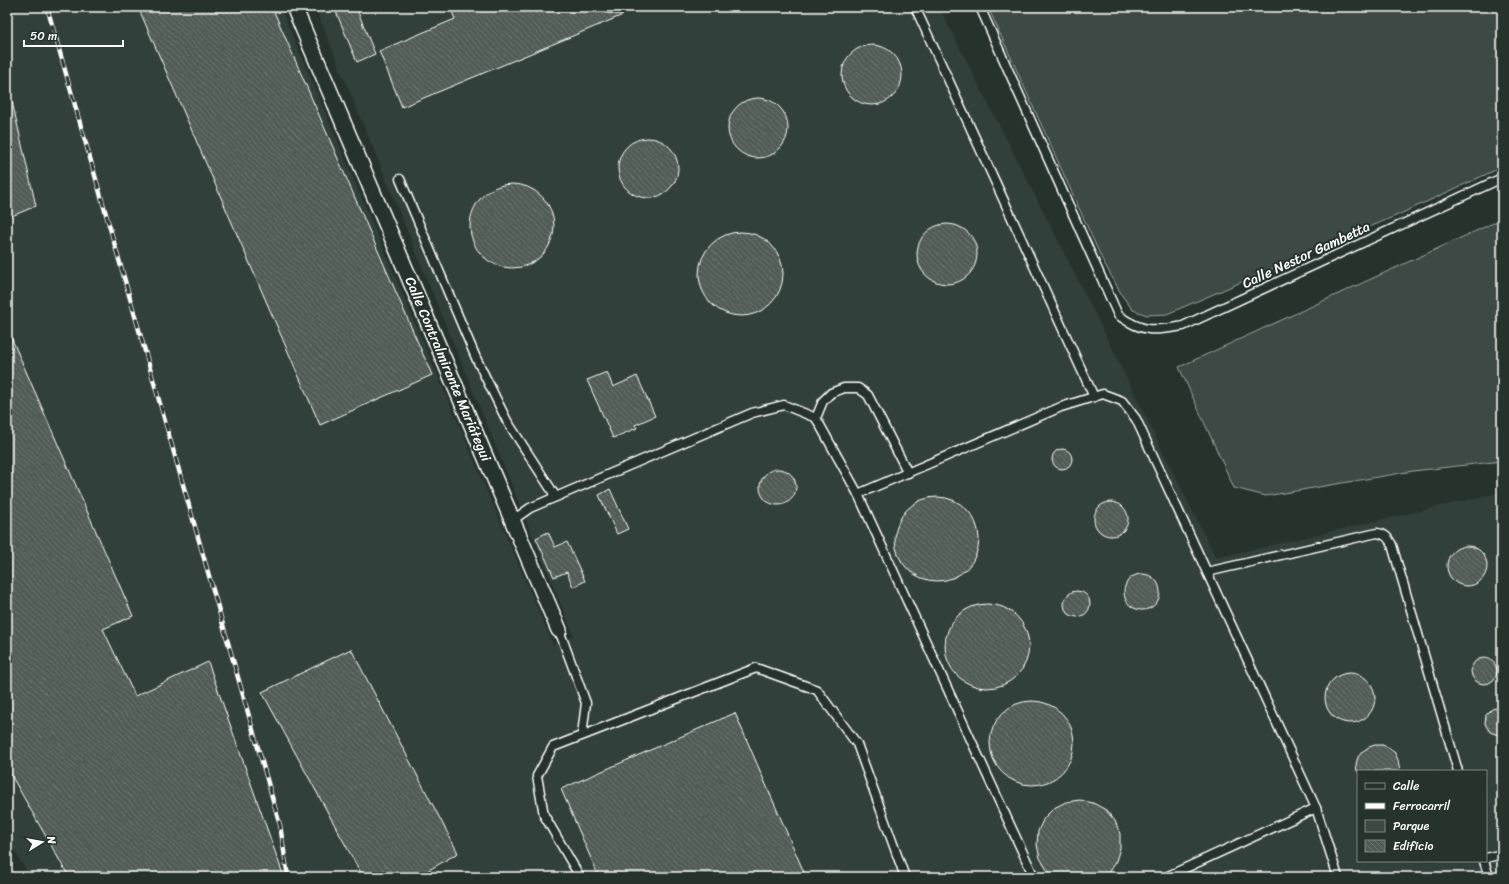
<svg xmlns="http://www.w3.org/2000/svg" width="1509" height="884" font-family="Sriracha,sans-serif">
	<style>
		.built { fill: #333f3a; fill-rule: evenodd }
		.green { fill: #3e4944; stroke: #9ea4a2 }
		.building { fill: url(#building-back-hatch); stroke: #fff }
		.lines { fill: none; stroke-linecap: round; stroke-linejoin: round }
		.service-casing { stroke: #fff; stroke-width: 11 }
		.minor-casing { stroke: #fff; stroke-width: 18 }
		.service { stroke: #26332d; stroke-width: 8 }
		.minor { stroke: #26332d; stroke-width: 15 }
		.rail-casing { stroke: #fff; stroke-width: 4.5 }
		.rail { stroke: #26332d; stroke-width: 3; stroke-dasharray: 9; stroke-linecap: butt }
		.labels { text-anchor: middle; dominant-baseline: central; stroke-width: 4; stroke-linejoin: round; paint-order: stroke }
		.street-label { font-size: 14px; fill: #fff; stroke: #26332d }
	</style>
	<defs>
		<pattern id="building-back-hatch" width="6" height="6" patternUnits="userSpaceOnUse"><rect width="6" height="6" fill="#515c57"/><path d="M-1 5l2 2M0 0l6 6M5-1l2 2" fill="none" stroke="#6b7470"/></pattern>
	</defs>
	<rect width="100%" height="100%" fill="#26332d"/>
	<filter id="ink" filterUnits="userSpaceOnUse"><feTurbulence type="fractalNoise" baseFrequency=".025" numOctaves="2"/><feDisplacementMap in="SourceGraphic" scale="8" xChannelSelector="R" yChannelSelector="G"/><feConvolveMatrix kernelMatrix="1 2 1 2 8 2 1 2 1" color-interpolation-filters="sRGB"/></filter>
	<g filter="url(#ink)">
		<!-- built -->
		<path class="built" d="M 7,7 L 280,7 L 553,645 L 574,636 L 315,7 L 939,7 L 1078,280 L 1216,558 L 1502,492 L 1502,877 L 30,877 L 7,838 ZM 1358,771 L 1486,771 L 1486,861 L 1358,861 Z"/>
		<!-- green -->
		<g class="green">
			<path d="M 988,7 L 1502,7 L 1502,167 L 1400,214 L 1167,314 L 1147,315 L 1133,310 L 1123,297 L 1102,259 Z"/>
			<path d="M 1502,219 L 1502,461 L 1413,471 L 1266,496 L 1234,488 L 1179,367 Z"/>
		</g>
		<!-- building -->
		<g class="building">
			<path d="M 138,7 L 272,7 L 432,375 L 320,425 Z"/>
			<path d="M 334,7 L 356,7 L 375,54 L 357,62 Z"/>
			<path d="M 450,7 L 596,7 L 598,12 L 623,15 L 402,107 L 379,51 L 455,19 Z"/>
			<circle cx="872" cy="75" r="30"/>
			<path d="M 11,97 L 36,206 L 7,218 L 7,98 Z"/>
			<circle cx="758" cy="128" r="30"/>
			<circle cx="648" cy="168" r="30"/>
			<circle cx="512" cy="226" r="42"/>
			<circle cx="947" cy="254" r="30"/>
			<circle cx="741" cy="274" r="42"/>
			<path d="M 7,328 L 133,616 L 103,629 L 135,696 L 208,662 L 284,877 L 69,877 L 7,768 Z"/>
			<path d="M 607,372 L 613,387 L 637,376 L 655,416 L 635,425 L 637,428 L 613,438 L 587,380 Z"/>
			<circle cx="1062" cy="459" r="10"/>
			<circle cx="778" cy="487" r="18"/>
			<path d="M 610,489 L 628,529 L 617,534 L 599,495 Z"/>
			<circle cx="937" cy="539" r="42"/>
			<circle cx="1111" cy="519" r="17"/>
			<path d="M 548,532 L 555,547 L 567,542 L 585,581 L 573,587 L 567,572 L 554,577 L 536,538 Z"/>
			<circle cx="1467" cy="566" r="20"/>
			<circle cx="1142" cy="592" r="18"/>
			<circle cx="1077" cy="604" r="13"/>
			<circle cx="987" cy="646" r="42"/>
			<path d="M 351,649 L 458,853 L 417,877 L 363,877 L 262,692 Z"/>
			<circle cx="1484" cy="671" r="13"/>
			<circle cx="1350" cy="698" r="25"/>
			<circle cx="1032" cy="743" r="42"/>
			<path d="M 1496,708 L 1502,708 L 1502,735 L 1495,734 L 1490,732 L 1485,724 L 1486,715 L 1492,709 Z"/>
			<path d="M 735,713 L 806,877 L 599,877 L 561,789 Z"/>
			<path d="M 1375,745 L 1383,745 L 1389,748 L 1395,753 L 1398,760 L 1400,771 L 1357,771 L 1356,764 L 1358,757 L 1363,751 L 1369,747 Z"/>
			<path d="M 1080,800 L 1093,803 L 1106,810 L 1115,821 L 1120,834 L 1120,848 L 1116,861 L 1108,873 L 1101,877 L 1055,877 L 1047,870 L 1040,858 L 1037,845 L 1038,831 L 1044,818 L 1054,808 L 1066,802 Z"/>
		</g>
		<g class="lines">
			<defs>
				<g id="service">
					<path d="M 915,7 L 1094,397"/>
					<path d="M 980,7 L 1118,315 C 1143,333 1154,331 1183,326 L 1502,178"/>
					<path d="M 400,179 L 476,358 L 507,421 L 556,497"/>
					<path d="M 816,418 L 823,401 L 831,393 L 844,388 L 858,388 L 868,395 L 908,473"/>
					<path d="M 858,494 L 1061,407 L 1103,394 L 1122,401 L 1136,419 L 1316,808 L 1338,877"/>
					<path d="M 513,520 L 530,508 L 752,413 L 784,405 L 816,418 L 858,494 L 1034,877"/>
					<path d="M 1207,572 L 1377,533 C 1385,534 1388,537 1392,545 L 1458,771"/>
					<path d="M 559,630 L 586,703 L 582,735"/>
					<path d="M 1486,858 L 1502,854"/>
					<path d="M 1484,861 L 1489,877"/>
					<path d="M 580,877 L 544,815 L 537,776 L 553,747 L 756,668 L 817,690 L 857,744 L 905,877"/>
					<path d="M 1166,877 L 1316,808"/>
				</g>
				<path id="minor" d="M 294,7 L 559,630"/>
			</defs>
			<!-- service casing -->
			<use href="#service" class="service-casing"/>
			<!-- minor casing -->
			<use href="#minor" class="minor-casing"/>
			<!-- service -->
			<use href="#service" class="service"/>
			<!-- minor -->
			<use href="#minor" class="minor"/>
			<defs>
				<g id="rail">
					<path d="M 47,7 L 280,825 L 288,877"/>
					<path d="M 7,871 L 11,877"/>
				</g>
			</defs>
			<!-- rail casing -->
			<use href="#rail" class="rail-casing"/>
			<!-- rail -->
			<use href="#rail" class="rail"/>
		</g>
	</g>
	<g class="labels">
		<!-- street labels -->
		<g class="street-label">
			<text transform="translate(1306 255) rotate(-25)">Calle Nestor Gambetta</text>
			<text transform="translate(448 369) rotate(67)">Calle Contralmirante Mariátegui</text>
		</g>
	</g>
	<!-- margin -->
	<rect width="1509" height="884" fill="none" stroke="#26332d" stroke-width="24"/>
	<rect x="12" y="12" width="1485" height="860" fill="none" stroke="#fff" stroke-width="1.5" filter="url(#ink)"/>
	<!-- legend -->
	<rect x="1357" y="770" width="130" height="92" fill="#26332d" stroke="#7d8581"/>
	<rect x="1365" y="783" width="20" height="6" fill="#26332d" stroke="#7d8581"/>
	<text x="1393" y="790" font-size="12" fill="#ffffff">Calle</text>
	<rect x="1365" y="803" width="20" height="6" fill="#ffffff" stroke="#7d8581"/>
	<text x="1393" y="810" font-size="12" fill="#ffffff">Ferrocarril</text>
	<rect x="1365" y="820" width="20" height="12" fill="#3e4944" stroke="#7d8581"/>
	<text x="1393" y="830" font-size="12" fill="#ffffff">Parque</text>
	<rect x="1365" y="840" width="20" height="12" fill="url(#building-back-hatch)" stroke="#7d8581"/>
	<text x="1393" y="850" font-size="12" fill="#ffffff">Edificio</text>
	<!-- north arrow -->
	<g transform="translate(42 842) rotate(79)" stroke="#26332d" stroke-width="3" paint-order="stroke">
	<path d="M0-3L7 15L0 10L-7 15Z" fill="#ffffff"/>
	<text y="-6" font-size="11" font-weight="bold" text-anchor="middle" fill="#ffffff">N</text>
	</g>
	<!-- scale -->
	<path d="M24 40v6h99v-6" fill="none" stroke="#ffffff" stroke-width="2"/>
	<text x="30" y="40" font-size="12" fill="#ffffff" stroke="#26332d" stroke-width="3" paint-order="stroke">50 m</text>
</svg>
